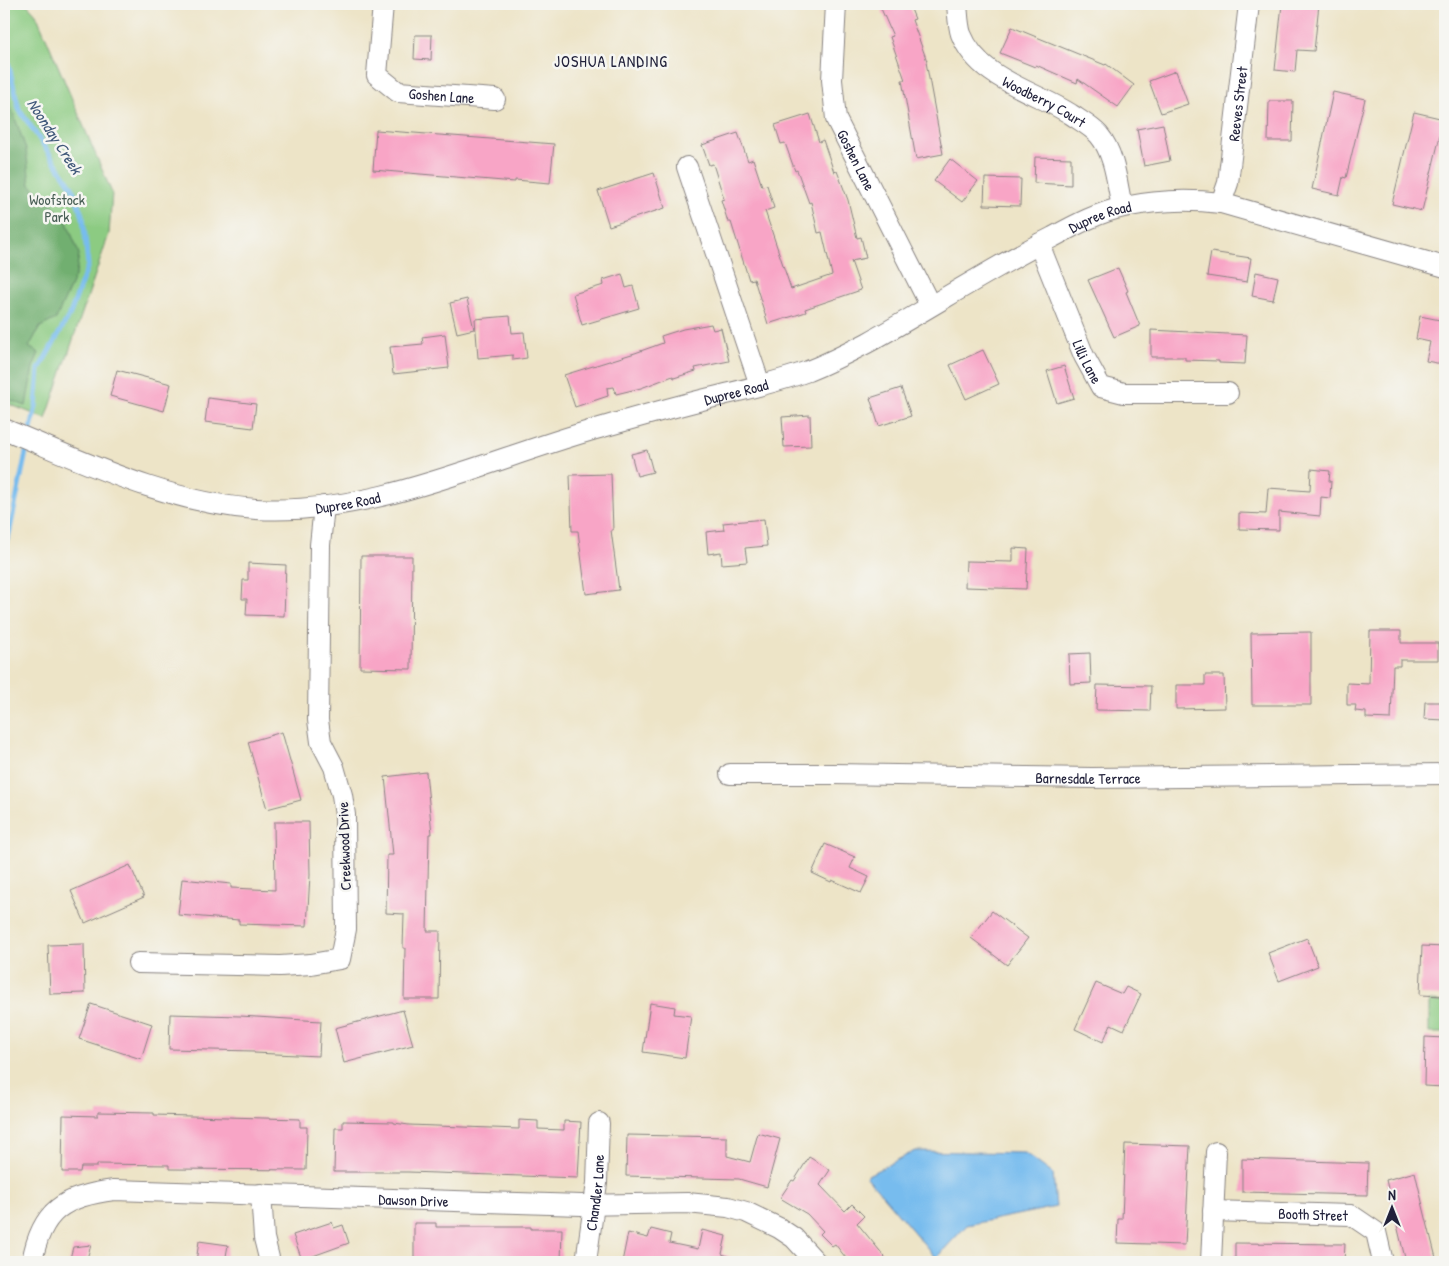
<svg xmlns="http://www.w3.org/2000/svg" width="1449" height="1266" font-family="'Patrick Hand',sans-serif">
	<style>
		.green { fill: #8ccb82; stroke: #57765e }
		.forest { fill: #71af70; stroke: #4a6856 }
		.water { fill: #77bcee; stroke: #4c6f94 }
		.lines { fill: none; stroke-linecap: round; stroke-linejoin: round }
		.stream { stroke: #77bcee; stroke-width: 5 }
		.building { fill: #f8a5c6 }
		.minor-casing { stroke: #888381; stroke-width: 22 }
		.minor { stroke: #fff; stroke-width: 20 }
		.labels { text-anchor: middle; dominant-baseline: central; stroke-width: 5; stroke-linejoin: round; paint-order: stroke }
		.street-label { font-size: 15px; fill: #22223b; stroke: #f6f6f2 }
		.park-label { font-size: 15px; fill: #475d54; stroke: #f6f6f2 }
		.neighbourhood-label { font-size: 16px; letter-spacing: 1px; fill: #22223b; stroke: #f6f6f2 }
		.water-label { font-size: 16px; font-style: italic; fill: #40587a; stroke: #f6f6f2 }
	</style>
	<rect width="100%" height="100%" fill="#f6f6f2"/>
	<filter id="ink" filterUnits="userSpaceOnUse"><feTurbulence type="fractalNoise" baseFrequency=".02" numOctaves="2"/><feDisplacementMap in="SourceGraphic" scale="10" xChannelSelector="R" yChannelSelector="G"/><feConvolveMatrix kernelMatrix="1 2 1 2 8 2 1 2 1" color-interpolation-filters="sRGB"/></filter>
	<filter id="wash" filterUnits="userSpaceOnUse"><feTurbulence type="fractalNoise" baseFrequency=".0096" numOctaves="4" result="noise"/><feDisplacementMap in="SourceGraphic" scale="20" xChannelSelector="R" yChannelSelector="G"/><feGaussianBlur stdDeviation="1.12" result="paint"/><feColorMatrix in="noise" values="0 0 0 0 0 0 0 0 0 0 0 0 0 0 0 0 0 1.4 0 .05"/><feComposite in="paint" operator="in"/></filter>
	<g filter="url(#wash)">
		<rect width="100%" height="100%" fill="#ede4c7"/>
		<!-- green -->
		<g class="green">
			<path d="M 4,4 L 27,4 L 36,14 L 112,193 L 109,234 L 46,419 L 4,402 Z"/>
			<path d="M 1429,1001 L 1445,1002 L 1445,1033 L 1429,1033 Z"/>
		</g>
		<!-- forest -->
		<path class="forest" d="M 4,87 L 26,149 L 30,185 L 50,201 L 67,222 L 79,254 L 76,274 L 56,319 L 40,327 L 29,347 L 39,353 L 33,367 L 26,406 L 4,398 Z"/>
		<!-- water -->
		<path class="water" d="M 915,1151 L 1025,1153 L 1053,1174 L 1056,1207 L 967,1225 L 936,1258 L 866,1176 Z"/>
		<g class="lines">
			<!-- stream -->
			<g class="stream">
				<path d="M 4,53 L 7,58 L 19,109 L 72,187 L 83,217 L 88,265 L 70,314 L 39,369 L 36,406 L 30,434"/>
				<path d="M 4,547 L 9,534 L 28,443"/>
			</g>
		</g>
		<g id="blocks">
			<!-- building -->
			<g class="building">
				<path d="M 879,4 L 909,4 L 915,19 L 912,20 L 927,61 L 926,62 L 943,154 L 916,159 L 902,80 L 905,80 L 890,37 L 893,36 Z"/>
				<path d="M 1282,4 L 1319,4 L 1314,51 L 1297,50 L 1295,72 L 1275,70 Z"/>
				<path d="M 1012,27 L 1105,65 L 1106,64 L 1134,85 L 1118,107 L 1078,79 L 1077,83 L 1036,65 L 1035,67 L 1000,53 Z"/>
				<path d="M 415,35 L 432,35 L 431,60 L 414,59 Z"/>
				<path d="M 1176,71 L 1188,104 L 1161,113 L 1149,81 Z"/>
				<path d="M 1333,92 L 1365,99 L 1346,178 L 1343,177 L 1339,195 L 1312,189 Z"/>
				<path d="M 1269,101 L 1293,101 L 1292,141 L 1268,141 Z"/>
				<path d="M 1414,112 L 1444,119 L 1422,211 L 1392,204 Z"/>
				<path d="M 810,114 L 819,142 L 823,140 L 834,172 L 837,171 L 848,200 L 857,238 L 861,237 L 866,258 L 851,261 L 861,290 L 805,309 L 806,312 L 768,324 L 754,279 L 749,280 L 731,222 L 728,222 L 721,200 L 724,199 L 713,164 L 709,165 L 702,145 L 738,133 L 748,161 L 753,159 L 762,186 L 767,185 L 774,208 L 765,211 L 791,289 L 832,275 L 822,232 L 818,233 L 811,202 L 809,203 L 797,170 L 795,171 L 785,143 L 781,144 L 775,125 Z"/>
				<path d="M 1163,124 L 1170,161 L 1144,166 L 1137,129 Z"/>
				<path d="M 376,130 L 554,144 L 550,183 L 515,180 L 515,182 L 373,170 Z"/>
				<path d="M 1035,157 L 1071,158 L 1071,185 L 1034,183 Z"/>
				<path d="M 950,159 L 978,181 L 962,202 L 934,181 Z"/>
				<path d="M 654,173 L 665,208 L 609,226 L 598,191 Z"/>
				<path d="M 985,178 L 1021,179 L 1020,206 L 984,205 Z"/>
				<path d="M 1211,252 L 1251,258 L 1247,282 L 1207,276 Z"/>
				<path d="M 1118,268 L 1128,291 L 1126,292 L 1140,326 L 1114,337 L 1088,280 Z"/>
				<path d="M 1256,272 L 1278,277 L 1273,300 L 1252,296 Z"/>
				<path d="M 622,274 L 626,288 L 633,286 L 639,308 L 582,325 L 573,294 L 604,285 L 603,280 Z"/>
				<path d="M 467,299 L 474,329 L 457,333 L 450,303 Z"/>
				<path d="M 510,316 L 512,333 L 524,332 L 527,358 L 513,360 L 513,355 L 478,358 L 475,319 Z"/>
				<path d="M 1420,316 L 1445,321 L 1445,346 L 1442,364 L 1426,361 L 1430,342 L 1416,339 Z"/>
				<path d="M 711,324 L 713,330 L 721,328 L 729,361 L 695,368 L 696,371 L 674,378 L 673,376 L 641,388 L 616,394 L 614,387 L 607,388 L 608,396 L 575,407 L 564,375 L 635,353 L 663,343 L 661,336 L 683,329 Z"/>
				<path d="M 1151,330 L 1247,335 L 1245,364 L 1219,363 L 1219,361 L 1185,360 L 1185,357 L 1151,357 Z"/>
				<path d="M 445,334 L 449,368 L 393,374 L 390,347 L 423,344 L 422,337 Z"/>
				<path d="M 983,350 L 999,384 L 966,399 L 950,365 Z"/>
				<path d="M 1064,366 L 1074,398 L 1057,403 L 1047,371 Z"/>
				<path d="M 117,370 L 171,384 L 164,411 L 110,396 Z"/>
				<path d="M 901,388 L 911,416 L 879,426 L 870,398 Z"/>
				<path d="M 208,398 L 256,404 L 253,428 L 205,422 Z"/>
				<path d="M 810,415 L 811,446 L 784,447 L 782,417 Z"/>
				<path d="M 647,450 L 653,472 L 637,476 L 631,454 Z"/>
				<path d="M 1311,469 L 1330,471 L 1329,481 L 1331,481 L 1330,498 L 1321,497 L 1320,516 L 1279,512 L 1279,530 L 1239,529 L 1239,513 L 1266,514 L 1268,488 L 1310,491 Z"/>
				<path d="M 611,474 L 613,530 L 611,530 L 619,590 L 586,594 L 578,531 L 572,531 L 570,475 Z"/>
				<path d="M 764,519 L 767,546 L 745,548 L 747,562 L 722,564 L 721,552 L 708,554 L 706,532 L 724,530 L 723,523 Z"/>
				<path d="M 1013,548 L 1028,549 L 1026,589 L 965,587 L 966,561 L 1013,562 Z"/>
				<path d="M 361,556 L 412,556 L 411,669 L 360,668 Z"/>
				<path d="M 248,563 L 286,565 L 284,616 L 246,615 L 247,599 L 242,599 L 243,580 L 248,580 Z"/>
				<path d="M 1370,631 L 1401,631 L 1401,643 L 1438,643 L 1438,660 L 1400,660 L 1400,666 L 1393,666 L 1391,719 L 1366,718 L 1366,712 L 1355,711 L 1356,705 L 1347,705 L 1347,683 L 1369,684 Z"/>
				<path d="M 1311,632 L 1311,705 L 1252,705 L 1251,633 Z"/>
				<path d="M 1090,653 L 1091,683 L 1070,684 L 1069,654 Z"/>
				<path d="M 1205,675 L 1224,675 L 1225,708 L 1176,709 L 1176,685 L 1205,685 Z"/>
				<path d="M 1097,685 L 1151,686 L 1150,711 L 1096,710 Z"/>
				<path d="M 1425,702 L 1445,702 L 1445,720 L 1424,719 Z"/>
				<path d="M 282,732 L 301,800 L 267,809 L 248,742 Z"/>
				<path d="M 426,772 L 432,834 L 429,834 L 427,931 L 440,931 L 439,999 L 404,999 L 405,948 L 403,948 L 404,914 L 386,913 L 387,855 L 393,855 L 385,777 Z"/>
				<path d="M 274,822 L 309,822 L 310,875 L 307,926 L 239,924 L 239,920 L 178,915 L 182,879 L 231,884 L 231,888 L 275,890 Z"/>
				<path d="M 825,844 L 855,857 L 850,868 L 869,877 L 861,893 L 832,880 L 831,882 L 812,873 Z"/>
				<path d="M 130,865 L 144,897 L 85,923 L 71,891 Z"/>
				<path d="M 992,911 L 1028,938 L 1007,965 L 971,938 Z"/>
				<path d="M 1307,938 L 1318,966 L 1279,981 L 1268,953 Z"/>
				<path d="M 84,944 L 85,993 L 50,994 L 48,945 Z"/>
				<path d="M 1422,946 L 1445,947 L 1445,996 L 1420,995 Z"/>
				<path d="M 1096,983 L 1122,994 L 1126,987 L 1141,994 L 1124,1030 L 1111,1024 L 1103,1042 L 1075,1029 Z"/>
				<path d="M 650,1003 L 675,1007 L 674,1014 L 691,1016 L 685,1058 L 643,1052 Z"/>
				<path d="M 91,1004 L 152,1024 L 141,1059 L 79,1039 Z"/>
				<path d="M 403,1010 L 413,1045 L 344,1063 L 335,1028 Z"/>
				<path d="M 170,1014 L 240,1016 L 321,1021 L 319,1056 L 254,1053 L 254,1051 L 169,1049 Z"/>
				<path d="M 1425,1037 L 1445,1038 L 1445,1087 L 1424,1086 Z"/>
				<path d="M 98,1112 L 154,1113 L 154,1115 L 300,1119 L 300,1127 L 307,1127 L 306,1170 L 169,1169 L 169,1165 L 97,1164 L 97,1167 L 81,1167 L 80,1172 L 62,1172 L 63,1115 L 98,1116 Z"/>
				<path d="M 519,1120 L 538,1121 L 538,1129 L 564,1130 L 564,1121 L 581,1122 L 578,1178 L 408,1172 L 334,1172 L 335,1128 L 343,1128 L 343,1121 L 394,1122 L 394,1123 L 409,1125 L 519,1129 Z"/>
				<path d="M 758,1133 L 780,1139 L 767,1187 L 739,1179 L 626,1176 L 627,1135 L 727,1137 L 727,1156 L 750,1162 Z"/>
				<path d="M 1125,1144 L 1190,1146 L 1185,1245 L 1117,1243 L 1118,1219 L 1122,1219 Z"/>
				<path d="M 809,1157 L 830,1170 L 820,1185 L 845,1211 L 852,1204 L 864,1216 L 857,1223 L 889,1262 L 849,1262 L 835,1244 L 832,1246 L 820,1234 L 823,1231 L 807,1214 L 780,1198 L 792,1180 L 794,1181 Z"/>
				<path d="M 1242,1159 L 1368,1163 L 1367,1195 L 1242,1192 Z"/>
				<path d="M 1415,1172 L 1423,1206 L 1437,1262 L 1406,1262 L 1386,1180 Z"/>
				<path d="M 332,1222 L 334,1228 L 343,1225 L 349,1243 L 302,1260 L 293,1235 Z"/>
				<path d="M 414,1223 L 436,1223 L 436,1227 L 531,1227 L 531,1229 L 562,1229 L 561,1262 L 423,1262 L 423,1261 L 414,1260 Z"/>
				<path d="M 651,1229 L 671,1234 L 669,1243 L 698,1249 L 702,1230 L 726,1236 L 722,1254 L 731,1257 L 731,1262 L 622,1262 L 628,1233 L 648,1238 Z"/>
				<path d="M 199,1241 L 228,1245 L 225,1262 L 196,1262 Z"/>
				<path d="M 1235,1243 L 1345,1244 L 1344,1262 L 1235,1262 Z"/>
				<path d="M 91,1245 L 86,1262 L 69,1262 L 73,1247 Z"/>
			</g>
		</g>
	</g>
	<g filter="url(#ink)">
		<use href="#blocks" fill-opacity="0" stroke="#888381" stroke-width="1"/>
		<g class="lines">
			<defs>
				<g id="minor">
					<path id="s1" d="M 383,4 L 377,75 L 398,92 L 495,99"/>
					<path id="s2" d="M 836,4 L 832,80 L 836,119 L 930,305"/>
					<path id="s3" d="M 957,4 C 958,13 958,25 961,34 C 979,80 1034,90 1072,115 C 1081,121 1092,127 1099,135 C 1115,154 1117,184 1122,207"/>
					<path d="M 687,167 L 760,385"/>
					<path id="s4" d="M 1221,203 L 1228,183 L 1249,4"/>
					<path id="s5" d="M 1040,243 L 1043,254 L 1084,356 L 1101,387 L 1124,393 L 1228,393"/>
					<path id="s6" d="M 4,429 C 85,462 167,503 256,509 C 370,516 482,462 589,431 C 631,419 672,407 714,397 C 746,389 778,382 808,371 C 828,363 848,353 867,343 C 929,309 989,269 1053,237 C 1075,225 1099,212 1124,207 C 1157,200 1189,199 1221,203 L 1445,267"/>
					<path id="s7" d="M 730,774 L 833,774 L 1092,778 L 1445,774"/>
					<path d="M 138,963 L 280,966 L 311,964 L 340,959 L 346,929 L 345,815 L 342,795 L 334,767 L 321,742 L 318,720 L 320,545 L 324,506"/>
					<path d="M 261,1194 L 264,1238 L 270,1262"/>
					<path id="s8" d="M 1213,1211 L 1351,1215 L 1376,1232 L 1383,1262"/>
					<path id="s9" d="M 32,1262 C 41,1210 65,1196 114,1190 L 581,1205 L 687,1203 L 728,1207 L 746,1212 L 779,1228 L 794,1238 L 816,1262"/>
					<path id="s10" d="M 586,1262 L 597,1183 L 599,1123"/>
					<path d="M 1211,1262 L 1216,1152"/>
				</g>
			</defs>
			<!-- minor casing -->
			<use href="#minor" class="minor-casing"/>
			<!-- minor -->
			<use href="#minor" class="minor"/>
		</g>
	</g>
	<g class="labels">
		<!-- street labels -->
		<g class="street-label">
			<text stroke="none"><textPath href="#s1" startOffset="142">Goshen Lane</textPath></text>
			<text stroke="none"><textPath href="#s3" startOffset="140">Woodberry Court</textPath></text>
			<text stroke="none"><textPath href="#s4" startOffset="101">Reeves Street</textPath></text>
			<text stroke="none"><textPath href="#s2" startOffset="161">Goshen Lane</textPath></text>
			<text stroke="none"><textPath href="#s6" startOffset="1168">Dupree Road</textPath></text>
			<text stroke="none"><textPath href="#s5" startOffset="128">Lilli Lane</textPath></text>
			<text stroke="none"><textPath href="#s6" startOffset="762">Dupree Road</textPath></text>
			<text stroke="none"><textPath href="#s6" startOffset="358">Dupree Road</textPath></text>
			<text stroke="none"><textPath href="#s7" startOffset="358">Barnesdale Terrace</textPath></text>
			<text transform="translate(344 846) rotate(-92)">Creekwood Drive</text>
			<text stroke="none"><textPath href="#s10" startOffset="70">Chandler Lane</textPath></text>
			<text stroke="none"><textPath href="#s9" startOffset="420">Dawson Drive</textPath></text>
			<text stroke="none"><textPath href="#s8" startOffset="100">Booth Street</textPath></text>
		</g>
		<!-- park labels -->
		<g class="park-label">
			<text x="57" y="199">Woofstock<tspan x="57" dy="17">Park</tspan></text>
		</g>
		<!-- neighbourhood labels -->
		<g class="neighbourhood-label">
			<text x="611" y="61">JOSHUA LANDING</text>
		</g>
		<!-- water labels -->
		<g class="water-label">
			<text transform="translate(55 136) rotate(57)">Noonday Creek</text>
		</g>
	</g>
	<!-- margin -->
	<rect width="1449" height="1266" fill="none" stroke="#f6f6f2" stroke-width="20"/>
	<!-- north arrow -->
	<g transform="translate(1392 1208)" stroke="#f6f6f2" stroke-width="4" paint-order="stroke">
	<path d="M0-4L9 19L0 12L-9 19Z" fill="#22223b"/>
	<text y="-8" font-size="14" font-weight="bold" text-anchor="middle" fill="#22223b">N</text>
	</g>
</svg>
